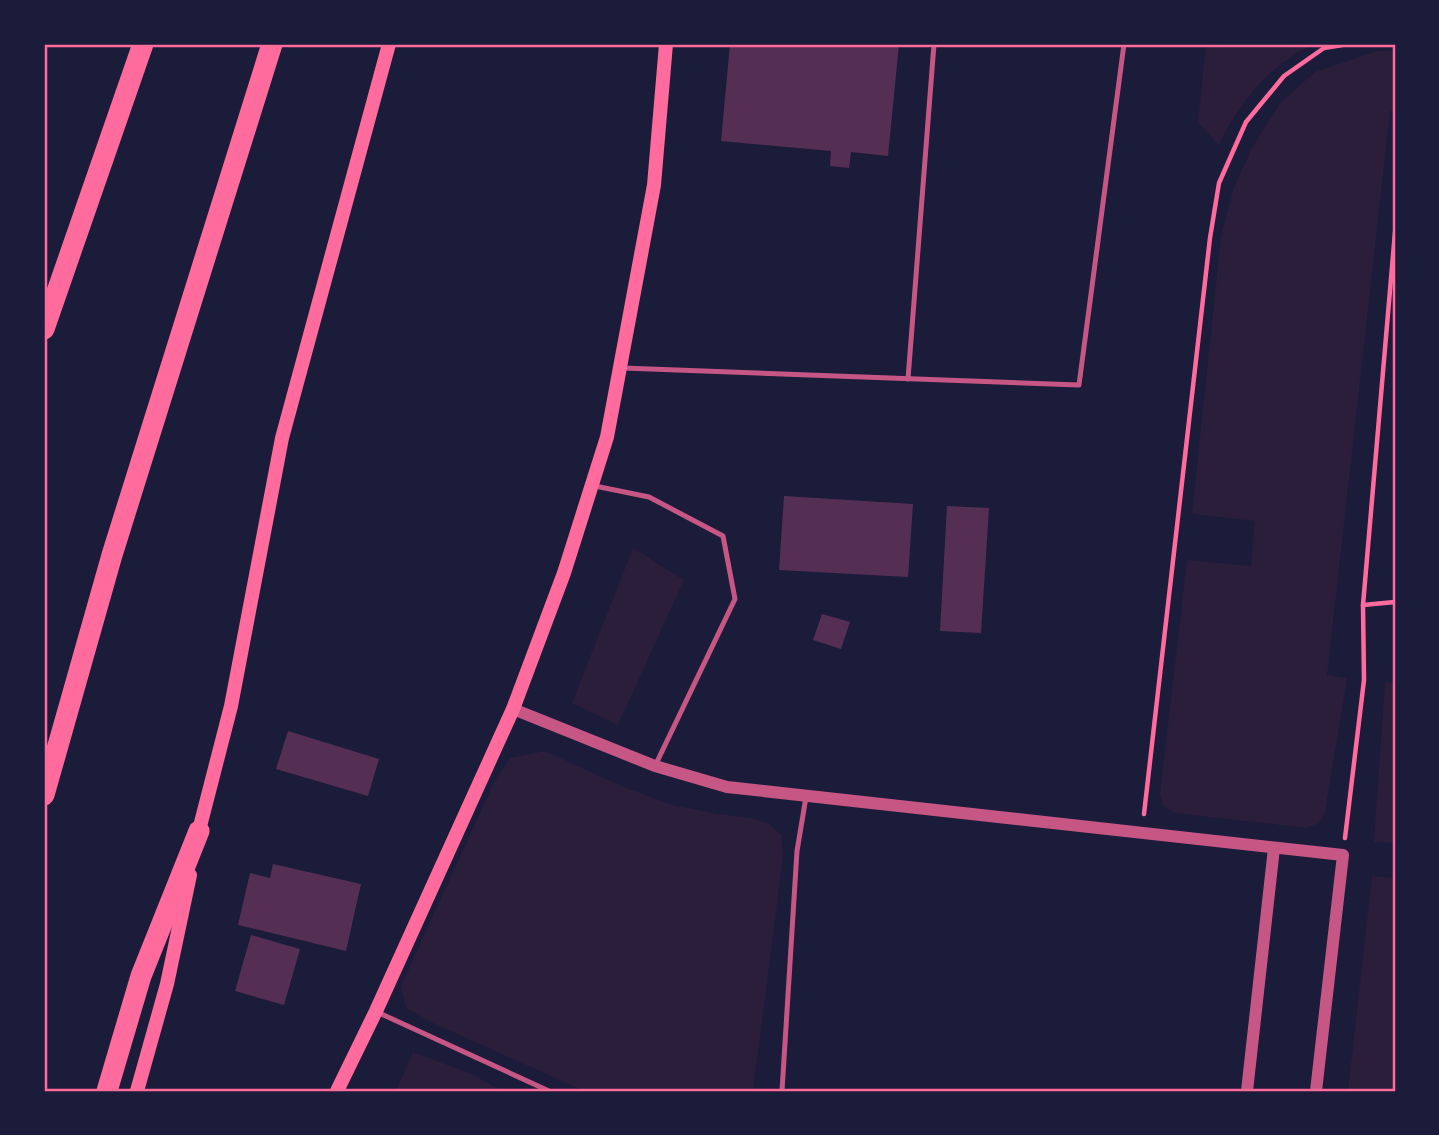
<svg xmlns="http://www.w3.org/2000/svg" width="1439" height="1135" font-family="'Fira Sans',sans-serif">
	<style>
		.green { fill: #2a1e3b }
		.building { fill: #542f53 }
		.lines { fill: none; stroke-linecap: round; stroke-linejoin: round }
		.path { stroke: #ff6b9d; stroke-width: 4.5 }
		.service { stroke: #c65784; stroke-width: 5 }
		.tertiary { stroke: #c65784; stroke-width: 12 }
		.secondary { stroke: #ff6b9d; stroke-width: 14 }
		.motorway { stroke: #ff6b9d; stroke-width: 21 }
		.neatline { fill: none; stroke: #ff6b9d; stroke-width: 2.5 }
	</style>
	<rect width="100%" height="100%" fill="#1b1b3a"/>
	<!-- green -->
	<g class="green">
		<path d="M 1206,44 L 1315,44 C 1271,63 1239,102 1219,145 L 1198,122 Z"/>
		<path d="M 1377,51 L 1395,51 L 1395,112 L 1390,111 L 1327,675 L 1347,678 L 1325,813 L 1319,823 L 1307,828 L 1174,813 L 1163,805 L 1160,794 L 1187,560 L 1251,566 L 1255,521 L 1192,514 L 1221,237 L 1234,187 L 1252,148 L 1281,102 L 1315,72 Z"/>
		<path d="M 633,548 L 684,580 L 618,725 L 572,703 Z"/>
		<path d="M 1385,682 L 1395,683 L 1395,843 L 1374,842 Z"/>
		<path d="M 545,751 L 624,787 L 673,805 L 718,814 L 751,818 L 768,823 L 781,835 L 783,856 L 753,1091 L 584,1091 L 431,1022 L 406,1008 L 401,986 L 495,780 L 510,758 Z"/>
		<path d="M 1372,876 L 1395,878 L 1395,1091 L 1348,1091 Z"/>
		<path d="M 413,1052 L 472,1074 L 502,1091 L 396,1091 Z"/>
	</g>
	<!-- building -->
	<g class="building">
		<path d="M 730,44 L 899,44 L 888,156 L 851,152 L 849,168 L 830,166 L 831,151 L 721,141 Z"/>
		<path d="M 784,496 L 913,504 L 908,577 L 779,570 Z"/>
		<path d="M 947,506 L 989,508 L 981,633 L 940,631 Z"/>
		<path d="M 822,614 L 850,622 L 841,649 L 813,640 Z"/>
		<path d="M 288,731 L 379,759 L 368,796 L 276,769 Z"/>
		<path d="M 273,864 L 361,884 L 346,951 L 238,925 L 250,873 L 270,878 Z"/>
		<path d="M 251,935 L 300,949 L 284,1005 L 235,991 Z"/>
	</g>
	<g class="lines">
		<!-- path -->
		<g class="path">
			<path d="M 1363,605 L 1395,602"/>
			<path d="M 1144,814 L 1210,238 L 1219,183 L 1246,122 L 1284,76 L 1324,48 L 1348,44"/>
			<path d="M 1345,838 L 1364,680 L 1363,605 L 1395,232"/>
		</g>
		<!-- service -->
		<g class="service">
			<path d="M 623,368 L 1079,385 L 1124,44"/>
			<path d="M 908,379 L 934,44"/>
			<path d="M 595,486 L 649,497 L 723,536 L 735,599 L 655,766"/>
			<path d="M 377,1012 L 549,1091"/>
			<path d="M 782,1091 L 797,851 L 806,797"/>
		</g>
		<!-- tertiary -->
		<g class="tertiary">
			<path d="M 513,709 L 655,766 L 727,787 L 1343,855 L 1316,1091"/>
			<path d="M 1247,1091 L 1274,848"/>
		</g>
		<!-- secondary -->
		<g class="secondary">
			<path d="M 197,838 L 231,706 L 282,438 L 389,44"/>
			<path d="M 137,1091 L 167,984 L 190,875"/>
			<path d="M 337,1091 L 376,1011 L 513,709 L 564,573 L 607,437 L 654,185 L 666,44"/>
		</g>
		<!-- motorway -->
		<g class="motorway">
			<path d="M 44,329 L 143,44"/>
			<path d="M 44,795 L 112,555 L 272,44"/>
			<path d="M 107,1091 L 141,976 L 199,831"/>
		</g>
	</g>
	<!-- border -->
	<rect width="1439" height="1135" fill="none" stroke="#1b1b3a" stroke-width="91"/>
	<rect x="46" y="46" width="1348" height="1044" class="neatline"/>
</svg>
